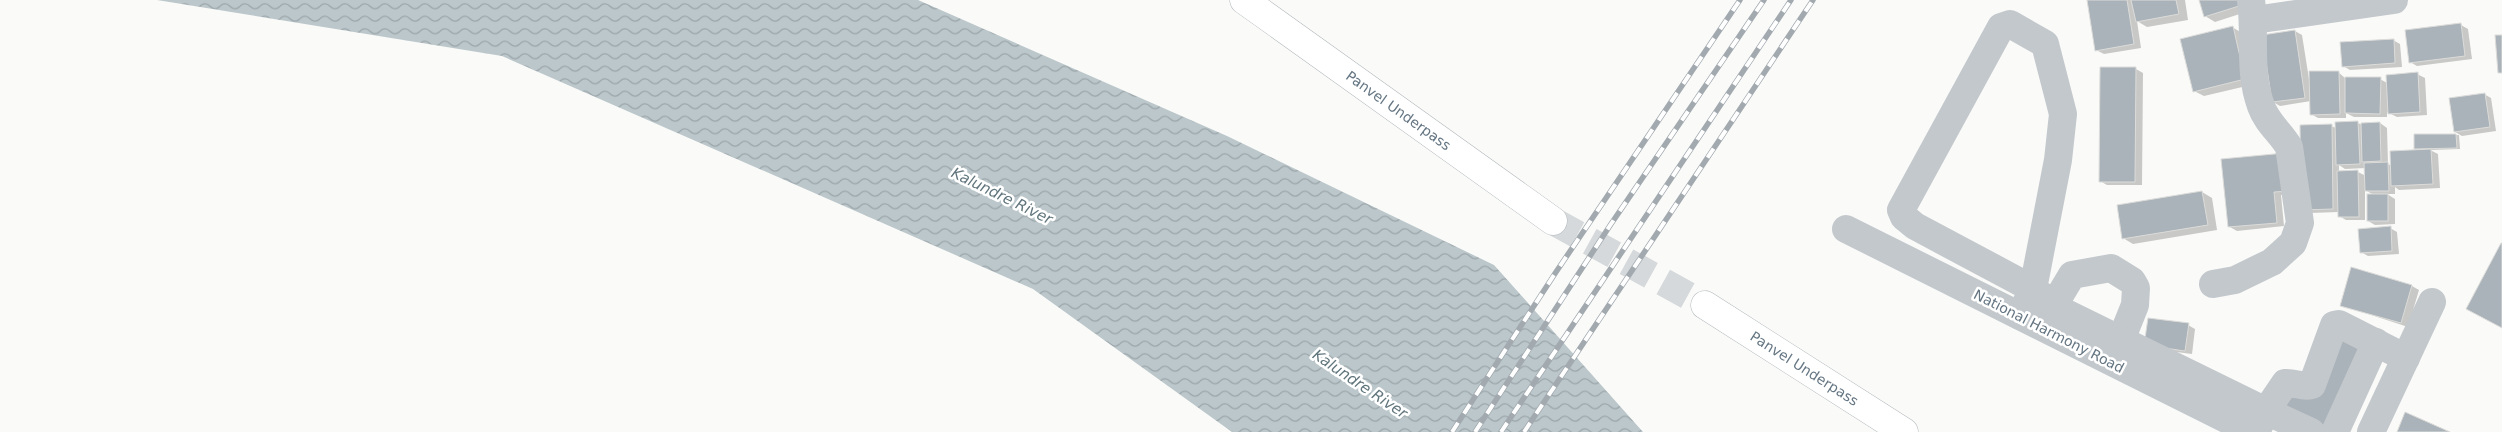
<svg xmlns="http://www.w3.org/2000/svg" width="2502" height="432" font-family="'DejaVu Sans',sans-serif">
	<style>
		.water { fill: url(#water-waves) }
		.shadow { fill: #0003; fill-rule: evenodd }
		.building { fill: #aab3b9; stroke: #dcdcda }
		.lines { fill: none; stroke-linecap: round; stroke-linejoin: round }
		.major-tunnel { stroke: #d5d9db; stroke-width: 28; stroke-dasharray: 28 14; stroke-linecap: butt }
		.major-casing { stroke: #b5babe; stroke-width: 29 }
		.minor { stroke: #c3c8cc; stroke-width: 28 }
		.major { stroke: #fff; stroke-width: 28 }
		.rail-casing { stroke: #a2aab0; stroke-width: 5.5 }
		.rail { stroke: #fff; stroke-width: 4; stroke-dasharray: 11; stroke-linecap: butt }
		.labels { text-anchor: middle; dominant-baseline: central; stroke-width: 5; stroke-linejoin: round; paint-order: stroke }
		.street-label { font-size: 14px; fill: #657683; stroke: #fff }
		.water-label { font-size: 15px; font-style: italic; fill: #60757c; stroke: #fff }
	</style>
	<defs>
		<pattern id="water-waves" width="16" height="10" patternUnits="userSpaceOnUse" patternTransform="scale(1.25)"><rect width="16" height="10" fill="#bbc7cb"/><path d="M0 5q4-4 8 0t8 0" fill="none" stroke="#9ca6aa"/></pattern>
	</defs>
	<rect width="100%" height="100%" fill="#fafaf8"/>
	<!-- water -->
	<path class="water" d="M 157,0 L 918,0 L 1227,136 L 1494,265 L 1643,432 L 1232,432 L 1033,289 L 502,56 Z"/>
	<!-- shadow -->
	<g class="shadow">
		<path d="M 2088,0 L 2185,0 L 2188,20 L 2147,27 L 2137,21 L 2141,48 L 2104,54 L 2096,50 Z"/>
		<path d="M 2200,0 L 2245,0 L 2249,11 L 2215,22 L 2205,16 Z"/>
		<path d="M 2461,25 L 2468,29 L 2472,59 L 2417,66 L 2410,62 Z"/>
		<path d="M 2232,27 L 2242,33 L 2255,84 L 2204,96 L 2194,91 Z"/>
		<path d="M 2295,31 L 2302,35 L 2309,79 L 2338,72 L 2345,78 L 2380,79 L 2387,83 L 2417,74 L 2425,78 L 2427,115 L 2397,117 L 2387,112 L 2387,117 L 2354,117 L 2346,113 L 2346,118 L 2318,118 L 2311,114 L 2311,101 L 2280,106 L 2273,102 Z"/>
		<path d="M 2393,40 L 2400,44 L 2402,67 L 2350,70 L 2343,66 Z"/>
		<path d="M 2102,68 L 2136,69 L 2143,73 L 2142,185 L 2107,185 L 2100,181 Z"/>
		<path d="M 2484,94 L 2491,98 L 2496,131 L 2462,136 L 2455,132 Z"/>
		<path d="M 2358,123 L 2362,125 L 2380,123 L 2387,128 L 2388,164 L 2392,166 L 2420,151 L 2415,148 L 2415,136 L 2459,135 L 2460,149 L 2430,150 L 2438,154 L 2440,188 L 2399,190 L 2395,187 L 2395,194 L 2387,194 L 2395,199 L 2395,224 L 2375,225 L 2368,221 L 2374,195 L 2365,190 L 2365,220 L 2346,220 L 2339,216 L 2339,212 L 2309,213 L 2331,126 L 2336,128 ZM 2339,165 L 2345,169 L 2366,168 L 2366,176 L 2358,172 L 2339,172 Z"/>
		<path d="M 2223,160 L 2295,194 L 2281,195 L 2284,226 L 2237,231 L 2230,227 Z"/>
		<path d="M 2202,192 L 2212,198 L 2217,230 L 2133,244 L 2123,238 Z"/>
		<path d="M 2390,228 L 2397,232 L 2399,254 L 2368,256 L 2361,252 Z"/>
		<path d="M 2412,286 L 2419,290 L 2408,327 L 2341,305 Z"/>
		<path d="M 2188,325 L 2195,329 L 2192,354 L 2153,349 Z"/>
	</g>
	<!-- building -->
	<g class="building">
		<path d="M 2087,0 L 2127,0 L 2134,44 L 2095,51 Z"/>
		<path d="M 2131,0 L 2176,0 L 2179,14 L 2136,22 Z"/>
		<path d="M 2199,0 L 2238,0 L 2239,6 L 2204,17 Z"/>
		<path d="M 2461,23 L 2465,56 L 2409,63 L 2405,30 Z"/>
		<path d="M 2233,26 L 2245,79 L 2193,92 L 2180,39 Z"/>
		<path d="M 2295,30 L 2305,98 L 2272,102 L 2262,35 Z"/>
		<path d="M 2495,35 L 2502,35 L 2502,73 L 2498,73 Z"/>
		<path d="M 2394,39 L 2395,63 L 2342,67 L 2340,42 Z"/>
		<path d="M 2100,67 L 2136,67 L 2135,182 L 2099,182 Z"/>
		<path d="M 2309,71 L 2339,71 L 2340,114 L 2310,115 Z"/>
		<path d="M 2418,72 L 2420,112 L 2388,114 L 2386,75 Z"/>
		<path d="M 2345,77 L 2381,77 L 2380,114 L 2345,113 Z"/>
		<path d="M 2485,93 L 2490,127 L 2454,132 L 2449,98 Z"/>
		<path d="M 2358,121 L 2360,164 L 2336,165 L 2335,122 Z"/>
		<path d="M 2380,122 L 2381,161 L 2362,162 L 2361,123 Z"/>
		<path d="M 2332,124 L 2333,209 L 2301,210 L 2300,125 Z"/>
		<path d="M 2414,134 L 2456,134 L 2457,148 L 2414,149 Z"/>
		<path d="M 2431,149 L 2433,184 L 2391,186 L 2390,151 Z"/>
		<path d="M 2285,153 L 2289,191 L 2274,192 L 2277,223 L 2228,227 L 2221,159 Z"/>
		<path d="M 2388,162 L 2389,191 L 2365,191 L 2364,163 Z"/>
		<path d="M 2358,170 L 2359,217 L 2338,217 L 2337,171 Z"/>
		<path d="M 2202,191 L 2208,225 L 2122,239 L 2117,205 Z"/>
		<rect x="2367" y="194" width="21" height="27"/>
		<path d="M 2391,226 L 2392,251 L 2360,253 L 2358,229 Z"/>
		<path d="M 2501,243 L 2502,243 L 2502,328 L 2466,309 Z"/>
		<path d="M 2351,267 L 2412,285 L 2401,323 L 2340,306 Z"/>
		<path d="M 2148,318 L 2189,323 L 2185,351 L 2144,345 Z"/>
		<path d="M 2338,338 L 2362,347 L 2328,432 L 2279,413 Z"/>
		<path d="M 2405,412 L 2450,432 L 2397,432 Z"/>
	</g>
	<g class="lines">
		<!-- major-tunnel -->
		<path class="major-tunnel" d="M 1553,221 L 1705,305"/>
		<defs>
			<g id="major">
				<path id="s1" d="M 1244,0 L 1553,221"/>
				<path id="s2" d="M 1705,305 L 1904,432"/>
			</g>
		</defs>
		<!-- major casing -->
		<use href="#major" class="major-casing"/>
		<!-- minor -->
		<g class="minor">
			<path d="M 2254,20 L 2394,0"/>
			<path d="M 1846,229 L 2252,432"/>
			<path d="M 2213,284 L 2235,280 L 2272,262 L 2293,243 L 2300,223 L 2289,147 C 2280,132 2267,123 2261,106 C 2248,71 2256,36 2251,0"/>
			<path d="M 2054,305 L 2072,275 L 2111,268 L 2132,281 L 2136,288 L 2135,305 L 2121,340"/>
			<path d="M 2020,316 L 2033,289 L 2058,160 L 2063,114 L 2045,44 L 2010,24 L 2001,27 L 1901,210 L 1904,217 L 1915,226 L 2033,289 L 2062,311 L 2266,411 L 2285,383 C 2294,382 2304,388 2312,385 L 2334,325 L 2339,324 L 2406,358"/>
			<path d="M 2258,428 L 2266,411 L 2311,432"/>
			<path d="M 2335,432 L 2376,342"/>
			<path d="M 2371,432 L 2432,302"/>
		</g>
		<!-- major -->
		<use href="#major" class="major"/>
		<defs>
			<g id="rail">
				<path d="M 1452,432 L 1556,272 L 1740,0"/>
				<path d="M 1475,432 L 1611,224 L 1764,0"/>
				<path d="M 1501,432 L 1791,0"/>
				<path d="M 1524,432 L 1813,0"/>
			</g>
		</defs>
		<!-- rail casing -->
		<use href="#rail" class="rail-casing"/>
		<!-- rail -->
		<use href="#rail" class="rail"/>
	</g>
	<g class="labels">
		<!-- street labels -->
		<g class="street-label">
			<text stroke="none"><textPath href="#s1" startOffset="190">Panvel Underpass</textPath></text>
			<text transform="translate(2049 331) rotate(27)">National Harmony Road</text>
			<text stroke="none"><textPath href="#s2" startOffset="118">Panvel Underpass</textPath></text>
		</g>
		<!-- water labels -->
		<g class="water-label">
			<text transform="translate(1002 196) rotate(26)">Kalundre River</text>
			<text transform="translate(1360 384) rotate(34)">Kalundre River</text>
		</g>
	</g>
</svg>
